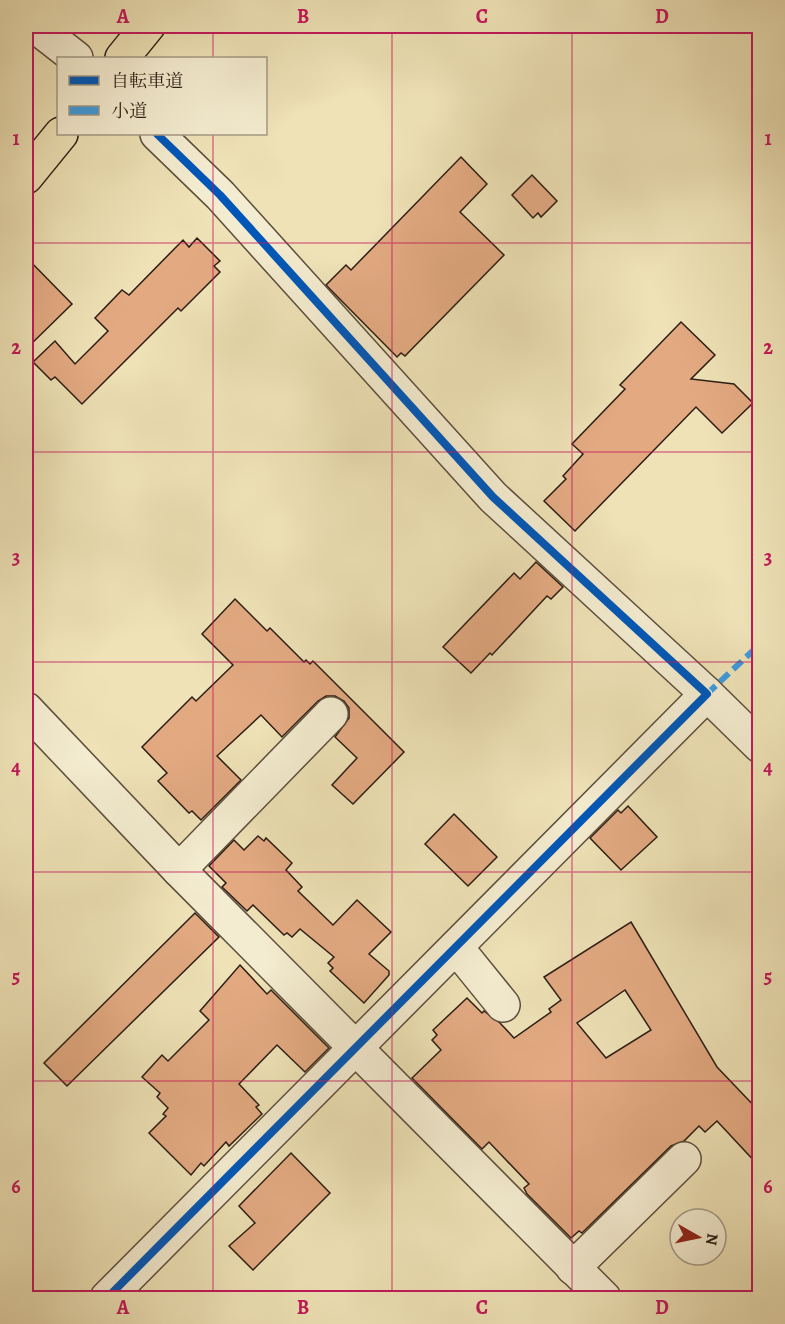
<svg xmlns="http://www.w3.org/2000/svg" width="785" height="1324" font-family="Alegreya,'Noto Serif JP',serif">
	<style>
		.building { fill: #e3aa82; stroke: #2c1d14; stroke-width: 1.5; fill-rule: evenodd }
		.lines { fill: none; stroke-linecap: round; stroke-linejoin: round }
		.minor-casing { stroke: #5c4e3c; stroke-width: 36 }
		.major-casing { stroke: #2c1d14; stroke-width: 36 }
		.minor { stroke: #f4ecd0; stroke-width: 33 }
		.major { stroke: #eee2b6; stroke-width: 33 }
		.quiet { stroke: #3d9bde; stroke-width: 6; stroke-dasharray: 12 6; stroke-linecap: butt }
		.cycleway-casing { stroke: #f4ecd0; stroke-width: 11 }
		.cycleway { stroke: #0057b8; stroke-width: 8 }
		.grid { fill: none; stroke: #c2185b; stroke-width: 1.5; stroke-opacity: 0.55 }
		.neatline { fill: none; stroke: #c2185b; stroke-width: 2 }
		.grid-label { font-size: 20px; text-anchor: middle; font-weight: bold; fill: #c2185b }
	</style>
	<rect width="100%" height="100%" fill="#eee2b6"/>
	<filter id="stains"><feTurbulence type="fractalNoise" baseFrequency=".00333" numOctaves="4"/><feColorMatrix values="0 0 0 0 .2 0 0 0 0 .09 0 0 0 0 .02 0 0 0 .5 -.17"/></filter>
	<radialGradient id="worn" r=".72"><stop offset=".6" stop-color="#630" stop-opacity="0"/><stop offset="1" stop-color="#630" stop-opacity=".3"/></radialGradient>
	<!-- building -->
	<g class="building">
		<path d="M 461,157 L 487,184 L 460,212 L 504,255 L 405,356 L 401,353 L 397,357 L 326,285 L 346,265 L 351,270 Z"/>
		<path d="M 532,175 L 557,201 L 541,217 L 538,213 L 533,218 L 512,195 Z"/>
		<path d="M 197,238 L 220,261 L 214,266 L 220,272 L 181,311 L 178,308 L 82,404 L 55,377 L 51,380 L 33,362 L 55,341 L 75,364 L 108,331 L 95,318 L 122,290 L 129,295 L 183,240 L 189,247 Z"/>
		<path d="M 26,257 L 72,304 L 26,349 Z"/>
		<path d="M 681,322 L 715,355 L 691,379 L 734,384 L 753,403 L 722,433 L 696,407 L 575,531 L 544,501 L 566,479 L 563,476 L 583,454 L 572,444 L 625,389 L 620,385 Z"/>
		<path d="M 536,562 L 563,587 L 551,599 L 547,596 L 492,655 L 490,653 L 471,673 L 443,647 L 514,573 L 520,579 Z"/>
		<path d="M 235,599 L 267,631 L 270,628 L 304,662 L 306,660 L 310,664 L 313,661 L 404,752 L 353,804 L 332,785 L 357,758 L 335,737 L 349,718 L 349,708 L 344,701 L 335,696 L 326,696 L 318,701 L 282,737 L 261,715 L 217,756 L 241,780 L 201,820 L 192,811 L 189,813 L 158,781 L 167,773 L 142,747 L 192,697 L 196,701 L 233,665 L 202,634 Z"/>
		<path d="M 628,806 L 657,837 L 621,870 L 590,838 L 618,810 L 621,813 Z"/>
		<path d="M 454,814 L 497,857 L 468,886 L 425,844 Z"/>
		<path d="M 258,836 L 264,841 L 266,838 L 292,863 L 286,870 L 302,887 L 298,891 L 333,925 L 357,900 L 391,932 L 369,954 L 389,971 L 389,975 L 364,1003 L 330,971 L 333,968 L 328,963 L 334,957 L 300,929 L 292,937 L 287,933 L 284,935 L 253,905 L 247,911 L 222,887 L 226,883 L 209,866 L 234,840 L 244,850 Z"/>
		<path d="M 195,913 L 219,937 L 67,1086 L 44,1063 Z"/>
		<path d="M 631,922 L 717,1067 L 759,1111 L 759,1166 L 717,1121 L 705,1132 L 699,1126 L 684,1141 L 671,1146 L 582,1233 L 579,1231 L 571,1238 L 527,1194 L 524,1188 L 529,1184 L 489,1142 L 482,1149 L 412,1078 L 441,1050 L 432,1040 L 437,1035 L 433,1030 L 467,998 L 482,1013 L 484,1011 L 500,1023 L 514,1038 L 551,1012 L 549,1009 L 561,1000 L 544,977 ZM 625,990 L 651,1030 L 606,1058 L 577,1023 Z"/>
		<path d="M 240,965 L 267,994 L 271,990 L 329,1048 L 305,1072 L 277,1045 L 239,1084 L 259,1105 L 256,1107 L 262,1114 L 229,1146 L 226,1142 L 204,1166 L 201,1163 L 191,1175 L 149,1133 L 166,1116 L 163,1114 L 168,1108 L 157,1097 L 160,1093 L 142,1077 L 162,1055 L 168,1061 L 209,1020 L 200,1011 Z"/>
		<path d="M 291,1153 L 330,1193 L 253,1270 L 229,1246 L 255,1223 L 239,1206 Z"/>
	</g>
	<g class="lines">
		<defs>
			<g id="minor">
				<path d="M 35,26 L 76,58"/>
				<path d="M 157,134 L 220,195 L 493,497 L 707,694 L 760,746"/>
				<path d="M 26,709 L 179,870 L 604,1298"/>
				<path d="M 179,870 L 331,714"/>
				<path d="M 456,947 L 503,1005"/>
				<path d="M 573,1268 L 684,1159"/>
				<path d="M 107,1298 L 707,694"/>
			</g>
			<g id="major">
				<path d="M 122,58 L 148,26"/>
				<path d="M 26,177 L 61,134"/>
			</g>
		</defs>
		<!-- minor casing -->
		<use href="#minor" class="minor-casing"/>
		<!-- major casing -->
		<use href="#major" class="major-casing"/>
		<!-- minor -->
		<use href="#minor" class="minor"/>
		<!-- major -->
		<use href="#major" class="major"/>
		<!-- quiet -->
		<path class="quiet" d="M 707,694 L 760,644"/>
		<defs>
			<path id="cycleway" d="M 107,1298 L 707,694 L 493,497 L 220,195 L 157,134"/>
		</defs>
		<!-- cycleway casing -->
		<use href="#cycleway" class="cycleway-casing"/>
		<!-- cycleway -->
		<use href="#cycleway" class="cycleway"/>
	</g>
	<!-- grid -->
	<path class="grid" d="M 213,26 L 213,58M 392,26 L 392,1298M 572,26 L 572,1298M 213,134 L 213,1298M 26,243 L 760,243M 26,452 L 760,452M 26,662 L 760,662M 26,872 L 760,872M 26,1081 L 760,1081"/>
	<!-- margin -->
	<rect width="785" height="1324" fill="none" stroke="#eee2b6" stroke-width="66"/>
	<!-- legend -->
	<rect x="57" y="57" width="210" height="78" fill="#f4ecd0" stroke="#a49985" stroke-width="1.5"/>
	<rect x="69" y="76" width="30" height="9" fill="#0057b8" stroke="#a49985" stroke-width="1.5"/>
	<text x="111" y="87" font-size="18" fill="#2c1d14">自転車道</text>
	<rect x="69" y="106" width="30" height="9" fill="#3d9bde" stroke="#a49985" stroke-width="1.5"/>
	<text x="111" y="117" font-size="18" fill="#2c1d14">小道</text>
	<!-- north arrow -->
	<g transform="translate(698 1237) rotate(99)"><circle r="28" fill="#f4ecd0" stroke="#a49985" stroke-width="1.5"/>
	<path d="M0-4.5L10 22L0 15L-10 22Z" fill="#8f2418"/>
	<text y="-9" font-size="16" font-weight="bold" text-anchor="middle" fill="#2c1d14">N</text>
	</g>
	<rect x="33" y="33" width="719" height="1258" class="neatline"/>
	<g class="grid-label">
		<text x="123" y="23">A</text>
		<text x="303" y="23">B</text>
		<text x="482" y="23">C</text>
		<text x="662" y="23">D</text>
		<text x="16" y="145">1</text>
		<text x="768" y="145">1</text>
		<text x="16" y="354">2</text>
		<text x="768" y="354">2</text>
		<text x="16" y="564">3</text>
		<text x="768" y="564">3</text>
		<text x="16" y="774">4</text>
		<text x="768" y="774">4</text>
		<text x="16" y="983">5</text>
		<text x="768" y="983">5</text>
		<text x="16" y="1193">6</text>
		<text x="768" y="1193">6</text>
		<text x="123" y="1314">A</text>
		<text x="303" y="1314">B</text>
		<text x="482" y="1314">C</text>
		<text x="662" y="1314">D</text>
	</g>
	<rect width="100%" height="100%" filter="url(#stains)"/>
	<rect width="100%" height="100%" fill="url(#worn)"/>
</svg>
